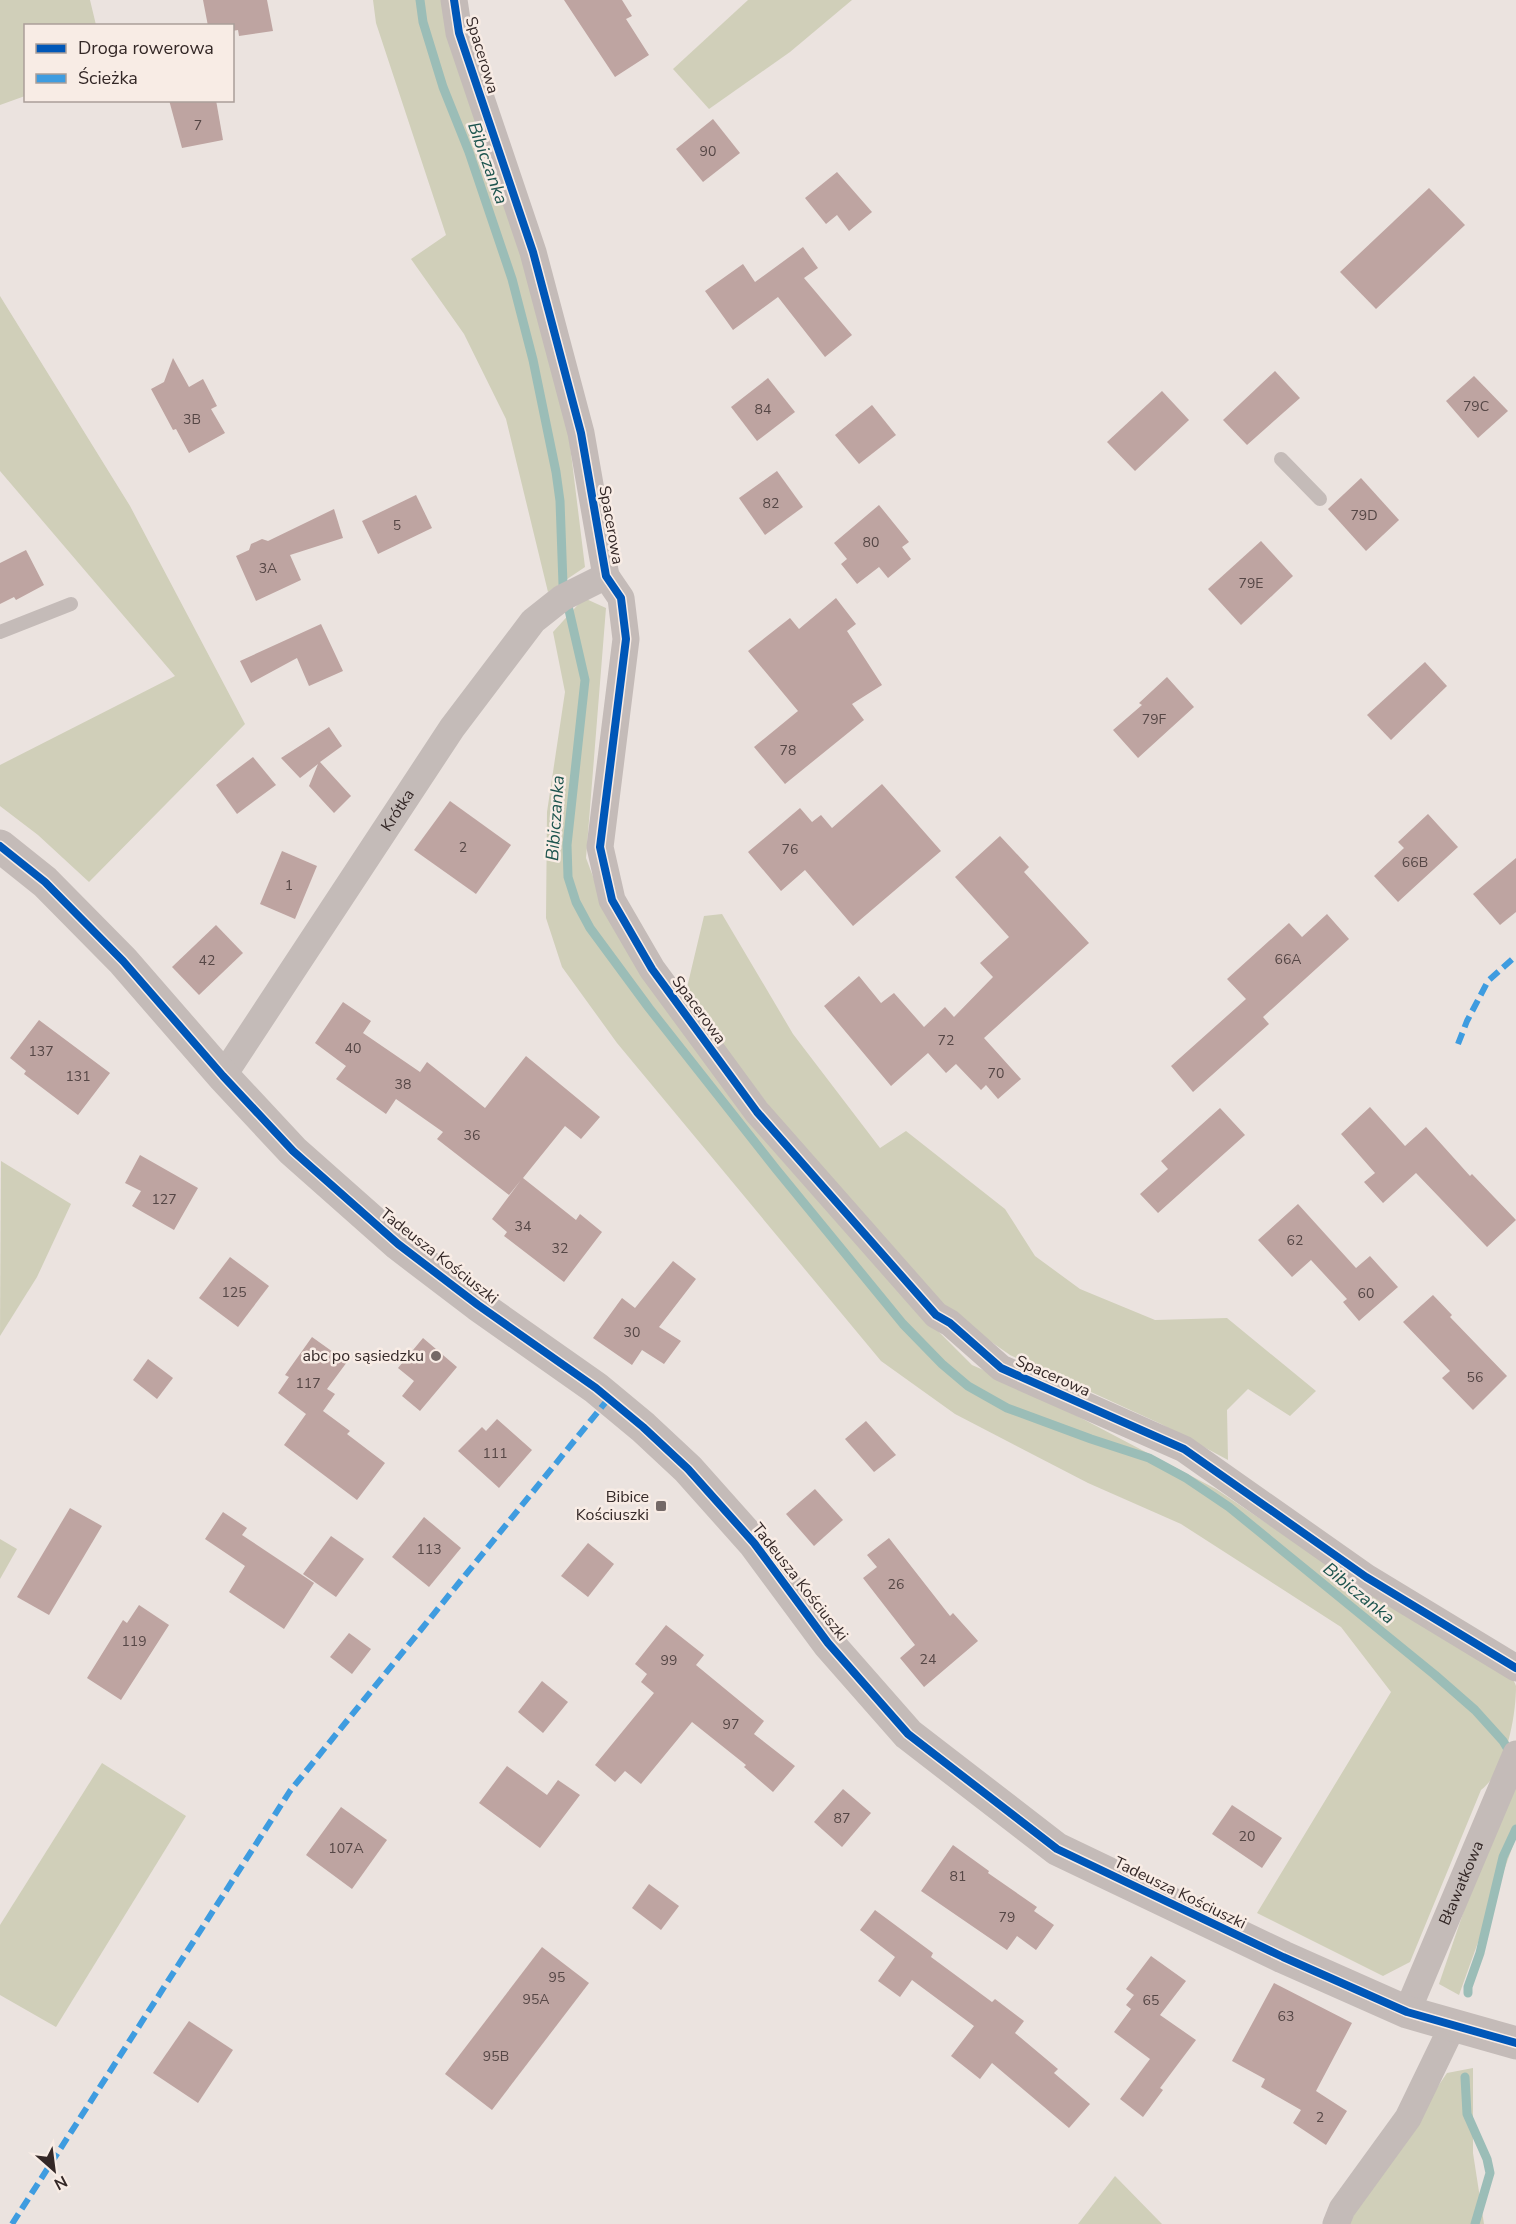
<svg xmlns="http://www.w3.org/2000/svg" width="1516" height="2224" font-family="'Nunito Sans',sans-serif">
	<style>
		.green { fill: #d0cfb9 }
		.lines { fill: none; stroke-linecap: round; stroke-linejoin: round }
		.stream { stroke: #9bbdb7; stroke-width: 9 }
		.building { fill: #bea4a1 }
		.service { stroke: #c4bbb8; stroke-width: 14 }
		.minor { stroke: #c4bbb8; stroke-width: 27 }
		.tertiary { stroke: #c4bbb8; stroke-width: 33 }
		.quiet { stroke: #3e9ce0; stroke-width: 6; stroke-dasharray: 12 6; stroke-linecap: butt }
		.cycleway-casing { stroke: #f8ece5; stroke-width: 11 }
		.cycleway { stroke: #0057b8; stroke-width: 8 }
		.poi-dot { fill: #746967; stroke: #f8ece5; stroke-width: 2 }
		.labels { text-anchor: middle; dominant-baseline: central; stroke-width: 5; stroke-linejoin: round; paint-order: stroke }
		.number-label { font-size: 14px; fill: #564746 }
		.street-label { font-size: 16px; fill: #342827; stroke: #f8ece5 }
		.poi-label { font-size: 16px; fill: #342827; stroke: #f8ece5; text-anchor: end }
		.water-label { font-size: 18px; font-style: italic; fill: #1d544e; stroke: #f8ece5 }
	</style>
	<rect width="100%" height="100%" fill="#ebe3df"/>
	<!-- green -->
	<g class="green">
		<path d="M 0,0 L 90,0 L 96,25 L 26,26 L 25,96 L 0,105 Z"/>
		<path d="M 373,0 L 442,0 L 523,255 L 569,437 L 585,567 L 548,592 L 506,419 L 464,334 L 411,259 L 446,235 L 376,23 Z"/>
		<path d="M 748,0 L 852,0 L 790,52 L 709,109 L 673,69 Z"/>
		<path d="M 0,296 L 130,506 L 245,724 L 89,882 L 38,835 L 0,806 L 0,765 L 175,676 L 0,471 Z"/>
		<path d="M 584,598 L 606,608 L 586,858 L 606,911 L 925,1318 L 972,1365 L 1024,1388 L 1216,1489 L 1392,1608 L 1509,1674 C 1511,1677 1515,1682 1516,1686 C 1516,1717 1506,1771 1481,1790 L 1410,1962 L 1383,1976 L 1257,1913 L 1391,1692 L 1341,1627 L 1181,1524 L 1088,1483 L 955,1414 L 881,1361 L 617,1043 L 562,967 L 546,918 L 547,812 L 565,692 L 553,632 Z"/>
		<path d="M 722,914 L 793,1034 L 880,1148 L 906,1131 L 1005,1209 L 1035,1256 L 1080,1289 L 1155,1320 L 1227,1318 L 1316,1391 L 1290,1416 L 1248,1389 L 1227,1410 L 1228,1460 L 1161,1424 L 1010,1355 L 934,1302 L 773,1111 L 685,996 L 704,916 Z"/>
		<path d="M 1,1161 L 71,1204 L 37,1277 L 0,1336 Z"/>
		<path d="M 0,1539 L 17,1549 L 0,1579 Z"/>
		<path d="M 102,1763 L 186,1816 L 56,2027 L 0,1995 L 0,1925 Z"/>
		<path d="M 1516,1775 L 1516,1837 L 1459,1995 L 1439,1984 L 1495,1819 Z"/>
		<path d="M 1473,2068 L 1473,2153 L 1484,2224 L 1349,2224 L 1365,2194 L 1447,2073 Z"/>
		<path d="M 1115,2176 L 1162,2224 L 1078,2224 Z"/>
	</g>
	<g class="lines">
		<!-- stream -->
		<g class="stream">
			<path d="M 420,0 L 423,22 L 443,87 L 469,152 L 512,279 L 533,360 L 556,472 L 560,501 L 563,584 L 585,680 L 567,845 L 568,877 L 576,902 L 590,928 L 649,1008 L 776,1169 L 903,1324 L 942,1364 L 968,1386 L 1007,1408 L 1091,1439 L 1149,1458 L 1186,1478 L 1229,1507 L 1435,1675 L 1475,1710 L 1503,1741 L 1512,1756"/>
			<path d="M 1468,1993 L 1468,1987 L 1480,1953 L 1503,1857 L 1516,1829"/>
			<path d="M 1465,2077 L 1467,2114 L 1487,2159 L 1490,2173 L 1475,2224"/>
		</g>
	</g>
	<!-- building -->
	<g class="building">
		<path d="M 203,0 L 267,0 L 273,31 L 239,36 L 238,30 L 232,31 L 232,26 L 208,26 Z"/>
		<path d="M 564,0 L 622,0 L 632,16 L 626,19 L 649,55 L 615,77 Z"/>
		<path d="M 169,100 L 216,100 L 223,140 L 182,148 Z"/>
		<path d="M 713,119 L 740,153 L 703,182 L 676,149 Z"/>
		<path d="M 837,172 L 872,212 L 849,231 L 837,215 L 826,224 L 805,198 Z"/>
		<path d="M 1429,188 L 1465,225 L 1376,309 L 1340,272 Z"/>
		<path d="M 803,247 L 818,268 L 804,278 L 852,335 L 825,357 L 778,297 L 733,330 L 705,291 L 743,264 L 755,282 Z"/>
		<path d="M 173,358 L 189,387 L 203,379 L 217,406 L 211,409 L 225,433 L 189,453 L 176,429 L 173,430 L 151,389 L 164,382 Z"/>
		<path d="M 1275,371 L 1300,398 L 1247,445 L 1223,420 Z"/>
		<path d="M 1474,376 L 1508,411 L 1478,438 L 1446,401 Z"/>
		<path d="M 768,378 L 795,412 L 757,441 L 731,407 Z"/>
		<path d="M 1162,391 L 1189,420 L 1135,471 L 1107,442 Z"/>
		<path d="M 872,405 L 896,435 L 859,464 L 835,435 Z"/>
		<path d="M 777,471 L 803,507 L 765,535 L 739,498 Z"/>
		<path d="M 1361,478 L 1399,520 L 1366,551 L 1328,509 Z"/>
		<path d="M 416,495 L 432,528 L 378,554 L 362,521 Z"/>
		<path d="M 879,505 L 909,542 L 902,547 L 911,559 L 888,578 L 879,567 L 857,584 L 841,564 L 847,559 L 834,543 Z"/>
		<path d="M 334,509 L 343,538 L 290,555 L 301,580 L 256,601 L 236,556 L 249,550 L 251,544 L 262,539 L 268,541 Z"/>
		<path d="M 1261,541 L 1293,576 L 1241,625 L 1208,589 Z"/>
		<path d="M 26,550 L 44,585 L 16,600 L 14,597 L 0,604 L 0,563 Z"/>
		<path d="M 836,598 L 856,624 L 847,631 L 882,685 L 852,704 L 864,720 L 785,784 L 754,747 L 798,711 L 748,651 L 790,618 L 799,629 Z"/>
		<path d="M 321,624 L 343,671 L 309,686 L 297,658 L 251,683 L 240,661 Z"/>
		<path d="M 1425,662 L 1447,686 L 1391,740 L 1367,715 Z"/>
		<path d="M 1167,677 L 1194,707 L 1138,758 L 1113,730 L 1142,705 L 1139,703 Z"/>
		<path d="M 329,727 L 342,746 L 320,762 L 351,796 L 334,813 L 309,786 L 318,764 L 300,778 L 281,758 Z"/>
		<path d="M 253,757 L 276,785 L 237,814 L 216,785 Z"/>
		<path d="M 882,784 L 941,851 L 853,926 L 805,870 L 781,891 L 748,852 L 800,808 L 812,822 L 821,815 L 832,828 Z"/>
		<path d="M 450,801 L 511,845 L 476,894 L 414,850 Z"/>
		<path d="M 1428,814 L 1458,847 L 1398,902 L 1374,876 L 1404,848 L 1398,842 Z"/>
		<path d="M 1000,836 L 1029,867 L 1024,872 L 1089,943 L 984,1038 L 1021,1079 L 998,1099 L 986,1085 L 981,1090 L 956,1064 L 946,1073 L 928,1053 L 891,1086 L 824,1006 L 859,976 L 881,1003 L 894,993 L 924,1027 L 945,1007 L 954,1017 L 993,977 L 980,963 L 1009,937 L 955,877 Z"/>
		<path d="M 282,851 L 317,866 L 295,919 L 260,904 Z"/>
		<path d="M 1516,858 L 1516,912 L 1500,925 L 1473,894 Z"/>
		<path d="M 1327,914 L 1349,939 L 1263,1017 L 1269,1024 L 1193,1092 L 1171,1066 L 1246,999 L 1227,979 L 1289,923 L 1302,937 Z"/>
		<path d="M 216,925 L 243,953 L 199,995 L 172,967 Z"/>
		<path d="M 343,1002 L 371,1021 L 363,1033 L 420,1072 L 427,1062 L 485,1108 L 526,1056 L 600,1117 L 581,1139 L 565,1126 L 523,1178 L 576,1220 L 580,1214 L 602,1232 L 564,1282 L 504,1236 L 507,1232 L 492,1219 L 521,1180 L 509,1195 L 437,1139 L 443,1132 L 396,1099 L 386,1114 L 336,1079 L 346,1066 L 315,1043 Z"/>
		<path d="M 39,1020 L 110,1073 L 78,1115 L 24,1074 L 26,1071 L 10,1058 Z"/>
		<path d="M 1370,1107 L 1405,1146 L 1426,1127 L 1470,1176 L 1472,1174 L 1516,1220 L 1487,1247 L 1416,1173 L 1383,1203 L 1364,1182 L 1375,1173 L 1341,1134 Z"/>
		<path d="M 1220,1108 L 1245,1135 L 1158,1213 L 1140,1194 L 1168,1169 L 1161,1161 Z"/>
		<path d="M 140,1155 L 198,1188 L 174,1230 L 132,1206 L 141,1191 L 125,1183 Z"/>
		<path d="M 1298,1204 L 1356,1268 L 1370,1256 L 1398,1287 L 1359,1321 L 1343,1302 L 1347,1299 L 1311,1260 L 1292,1277 L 1258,1240 Z"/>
		<path d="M 230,1257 L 269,1286 L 238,1327 L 199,1298 Z"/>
		<path d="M 673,1261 L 696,1279 L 659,1327 L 681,1341 L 664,1364 L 642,1350 L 632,1365 L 593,1338 L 622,1298 L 635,1308 Z"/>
		<path d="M 1433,1295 L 1452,1315 L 1450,1317 L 1507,1376 L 1473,1410 L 1442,1378 L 1450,1371 L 1403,1322 Z"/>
		<path d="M 312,1337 L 347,1362 L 327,1389 L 335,1394 L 323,1411 L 350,1431 L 347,1434 L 385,1463 L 357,1500 L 284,1445 L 306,1414 L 278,1393 L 289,1377 L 285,1375 Z"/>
		<path d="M 423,1338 L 457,1367 L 420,1411 L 402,1396 L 414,1381 L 398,1368 Z"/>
		<path d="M 148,1359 L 173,1378 L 157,1399 L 133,1380 Z"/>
		<path d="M 497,1419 L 532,1450 L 499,1488 L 458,1451 L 482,1427 L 486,1431 Z"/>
		<path d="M 866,1421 L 896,1455 L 874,1472 L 845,1439 Z"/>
		<path d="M 815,1489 L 843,1520 L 814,1546 L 786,1514 Z"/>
		<path d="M 70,1508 L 102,1526 L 49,1615 L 17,1597 Z"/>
		<path d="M 223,1512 L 247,1528 L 242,1535 L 314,1583 L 284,1629 L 229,1592 L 245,1566 L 205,1539 Z"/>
		<path d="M 424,1517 L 461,1548 L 429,1587 L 392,1557 Z"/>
		<path d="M 331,1536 L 364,1559 L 336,1597 L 303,1574 Z"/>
		<path d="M 889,1538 L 950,1616 L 953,1613 L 978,1641 L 924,1687 L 900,1658 L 915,1645 L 863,1578 L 877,1567 L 867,1555 Z"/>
		<path d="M 588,1543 L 614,1564 L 588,1597 L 561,1576 Z"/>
		<path d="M 139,1605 L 169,1625 L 121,1700 L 87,1678 L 123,1620 L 127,1623 Z"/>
		<path d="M 666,1625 L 704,1655 L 696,1665 L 764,1721 L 754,1734 L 795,1766 L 773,1792 L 744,1767 L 746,1765 L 692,1722 L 641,1784 L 625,1771 L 615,1782 L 595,1765 L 654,1693 L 641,1682 L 647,1674 L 635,1664 Z"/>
		<path d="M 349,1633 L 371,1649 L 352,1674 L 330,1657 Z"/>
		<path d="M 542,1681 L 568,1702 L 543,1733 L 518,1712 Z"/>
		<path d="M 507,1766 L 547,1795 L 558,1780 L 580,1795 L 540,1848 L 479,1803 Z"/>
		<path d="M 843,1789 L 871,1813 L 842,1847 L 814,1822 Z"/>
		<path d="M 1232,1805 L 1282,1838 L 1262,1868 L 1212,1834 Z"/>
		<path d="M 341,1807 L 387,1840 L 352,1889 L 306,1855 Z"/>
		<path d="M 953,1845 L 989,1871 L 988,1873 L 1037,1907 L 1034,1911 L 1054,1925 L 1036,1950 L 1017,1936 L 1007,1950 L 921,1891 Z"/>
		<path d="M 649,1884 L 679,1906 L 661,1930 L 632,1908 Z"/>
		<path d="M 875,1910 L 933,1953 L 931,1957 L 992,2002 L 995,1999 L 1024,2021 L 1015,2033 L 1058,2069 L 1054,2073 L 1090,2104 L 1069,2128 L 992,2063 L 980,2079 L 951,2056 L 974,2026 L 912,1980 L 900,1997 L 878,1981 L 895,1957 L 860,1930 Z"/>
		<path d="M 542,1947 L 589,1983 L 492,2110 L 445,2074 Z"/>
		<path d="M 1151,1956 L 1186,1981 L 1160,2015 L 1196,2040 L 1160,2088 L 1163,2090 L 1143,2117 L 1120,2099 L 1150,2059 L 1114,2032 L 1131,2009 L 1126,2005 L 1134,1995 L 1126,1989 Z"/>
		<path d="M 1274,1983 L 1352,2023 L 1316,2091 L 1347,2111 L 1326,2145 L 1293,2123 L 1301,2110 L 1261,2087 L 1265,2079 L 1232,2061 Z"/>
		<path d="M 189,2021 L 233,2050 L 198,2103 L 153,2073 Z"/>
	</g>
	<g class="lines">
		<!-- service -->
		<g class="service">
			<path d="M 1281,459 L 1320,499"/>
			<path d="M 0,632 L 71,604"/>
		</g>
		<!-- minor -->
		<g class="minor">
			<path d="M 454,0 L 459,33 L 533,252 L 581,433 L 606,576 L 621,598 L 626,639 L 600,847 L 612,900 L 652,969 L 757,1112 L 936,1315 L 950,1323 L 1001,1368 L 1184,1449 L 1366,1577 L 1516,1668"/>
			<path id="s1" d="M 223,1076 L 452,728 L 533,621 L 562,598 L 606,576"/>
			<path id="s2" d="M 1407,2012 L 1516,1754"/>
			<path d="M 1336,2224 L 1342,2209 L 1408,2118 L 1453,2025"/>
		</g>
		<!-- tertiary -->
		<path class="tertiary" d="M 0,846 L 45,882 L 123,961 L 223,1076 L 293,1151 L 398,1244 L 478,1305 L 596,1388 L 643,1427 L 688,1469 L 754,1543 L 828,1643 L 908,1734 L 1057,1849 L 1283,1957 L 1407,2012 L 1516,2043"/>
		<!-- quiet -->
		<g class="quiet">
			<path d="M 1458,1044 L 1467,1021 L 1488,981 L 1516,956"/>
			<path d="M 12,2224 L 290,1791 L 609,1398"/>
		</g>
		<defs>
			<g id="cycleway">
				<path d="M 454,0 L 459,33 L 533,252 L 581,433 L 606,576 L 621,598 L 626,639 L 600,847 L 612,900 L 652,969 L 757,1112 L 936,1315 L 950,1323 L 1001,1368 L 1184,1449 L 1366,1577 L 1516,1668"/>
				<path d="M 0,846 L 45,882 L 123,961 L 223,1076 L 293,1151 L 398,1244 L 478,1305 L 596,1388 L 643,1427 L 688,1469 L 754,1543 L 828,1643 L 908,1734 L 1057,1849 L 1283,1957 L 1407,2012 L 1516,2043"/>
			</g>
		</defs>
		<!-- cycleway casing -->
		<use href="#cycleway" class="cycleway-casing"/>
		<!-- cycleway -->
		<use href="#cycleway" class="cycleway"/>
	</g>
	<!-- markers -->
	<g class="poi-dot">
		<circle cx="436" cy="1356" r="6"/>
		<rect x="655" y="1500" width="12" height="12" rx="3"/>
	</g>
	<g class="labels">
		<!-- number labels -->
		<g class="number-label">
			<text x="198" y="125">7</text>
			<text x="708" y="151">90</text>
			<text x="1476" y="406">79C</text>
			<text x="763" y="409">84</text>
			<text x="192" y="419">3B</text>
			<text x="771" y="503">82</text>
			<text x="1364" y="515">79D</text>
			<text x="397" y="525">5</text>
			<text x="871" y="542">80</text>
			<text x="268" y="568">3A</text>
			<text x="1251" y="583">79E</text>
			<text x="1154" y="719">79F</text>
			<text x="788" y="750">78</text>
			<text x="463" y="847">2</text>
			<text x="790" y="849">76</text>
			<text x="1415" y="862">66B</text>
			<text x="289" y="885">1</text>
			<text x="1288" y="959">66A</text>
			<text x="207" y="960">42</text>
			<text x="946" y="1040">72</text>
			<text x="353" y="1048">40</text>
			<text x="41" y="1051">137</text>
			<text x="996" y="1073">70</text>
			<text x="78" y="1076">131</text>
			<text x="403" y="1084">38</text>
			<text x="472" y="1135">36</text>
			<text x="164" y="1199">127</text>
			<text x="523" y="1226">34</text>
			<text x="1295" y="1240">62</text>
			<text x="560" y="1248">32</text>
			<text x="234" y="1292">125</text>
			<text x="1366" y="1293">60</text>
			<text x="632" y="1332">30</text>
			<text x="1475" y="1377">56</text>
			<text x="308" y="1383">117</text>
			<text x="495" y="1453">111</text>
			<text x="429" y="1549">113</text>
			<text x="896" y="1584">26</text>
			<text x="134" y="1641">119</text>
			<text x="928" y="1659">24</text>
			<text x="669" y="1660">99</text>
			<text x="731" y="1724">97</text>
			<text x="842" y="1818">87</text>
			<text x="1247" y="1836">20</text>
			<text x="346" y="1848">107A</text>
			<text x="958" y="1876">81</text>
			<text x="1007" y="1917">79</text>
			<text x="557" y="1977">95</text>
			<text x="536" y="1999">95A</text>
			<text x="1151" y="2000">65</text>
			<text x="1286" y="2016">63</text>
			<text x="496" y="2056">95B</text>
			<text x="1320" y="2117">2</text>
		</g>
		<!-- street labels -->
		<g class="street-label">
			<text transform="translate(482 55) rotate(73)">Spacerowa</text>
			<text transform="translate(611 525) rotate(80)">Spacerowa</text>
			<text stroke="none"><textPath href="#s1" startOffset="318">Krótka</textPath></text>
			<text transform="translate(699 1010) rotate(54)">Spacerowa</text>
			<text transform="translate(439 1256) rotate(38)">Tadeusza Kościuszki</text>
			<text transform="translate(1053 1376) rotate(24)">Spacerowa</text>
			<text transform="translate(800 1582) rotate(52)">Tadeusza Kościuszki</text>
			<text stroke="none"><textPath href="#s2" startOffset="140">Bławatkowa</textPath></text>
			<text transform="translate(1180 1893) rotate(26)">Tadeusza Kościuszki</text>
		</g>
		<!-- poi labels -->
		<g class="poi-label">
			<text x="424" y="1356">abc po sąsiedzku</text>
			<text x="649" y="1497">Bibice<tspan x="649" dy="18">Kościuszki</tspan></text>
		</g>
		<!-- water labels -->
		<g class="water-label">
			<text transform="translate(488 163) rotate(70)">Bibiczanka</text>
			<text transform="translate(555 818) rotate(-86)">Bibiczanka</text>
			<text transform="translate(1359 1593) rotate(39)">Bibiczanka</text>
		</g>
	</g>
	<!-- legend -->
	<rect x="24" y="24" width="210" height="78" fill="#f8ece5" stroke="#aa9e99" stroke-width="1.5"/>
	<rect x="36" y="44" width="30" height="9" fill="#0057b8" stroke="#aa9e99" stroke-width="1.5"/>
	<text x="78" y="54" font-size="18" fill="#342827">Droga rowerowa</text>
	<rect x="36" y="74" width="30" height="9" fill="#3e9ce0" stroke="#aa9e99" stroke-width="1.5"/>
	<text x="78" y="84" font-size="18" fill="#342827">Ścieżka</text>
	<!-- north arrow -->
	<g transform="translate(54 2170) rotate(152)" stroke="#f8ece5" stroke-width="4.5" paint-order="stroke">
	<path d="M0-4.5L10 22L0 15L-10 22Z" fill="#342827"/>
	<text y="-9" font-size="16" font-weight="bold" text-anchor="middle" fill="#342827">N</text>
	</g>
</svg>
